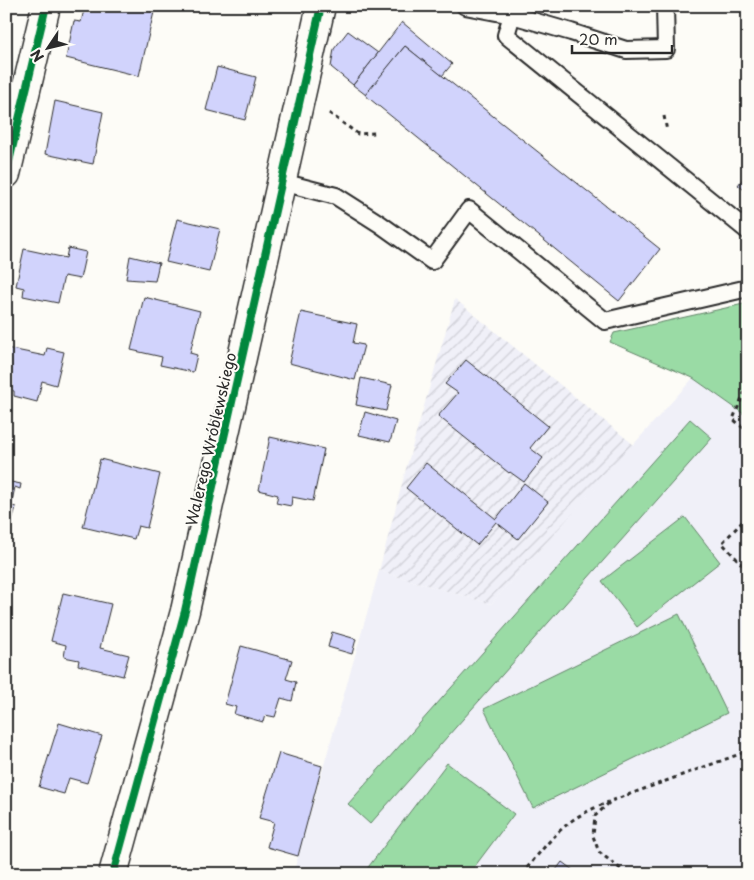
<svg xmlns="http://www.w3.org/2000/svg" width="754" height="880" font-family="'Playpen Sans',sans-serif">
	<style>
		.built { fill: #f0f0f8 }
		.industrial { fill: url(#industrial-furrows) }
		.grass { fill: #9adba5; stroke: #628368 }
		.building { fill: #d1d3fc; stroke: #2b2b2b }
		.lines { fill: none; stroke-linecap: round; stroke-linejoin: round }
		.lane-casing { stroke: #2b2b2b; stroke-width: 20 }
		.street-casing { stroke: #2b2b2b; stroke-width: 31 }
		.path { stroke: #2b2b2b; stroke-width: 3; stroke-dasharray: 4 4; stroke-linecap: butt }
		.lane { stroke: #fdfcf7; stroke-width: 16 }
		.street { stroke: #fdfcf7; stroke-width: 28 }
		.cycleway-casing { stroke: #fdfcf7; stroke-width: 11 }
		.cycleway { stroke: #00873e; stroke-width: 8 }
		.labels { text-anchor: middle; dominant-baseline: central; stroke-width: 4; stroke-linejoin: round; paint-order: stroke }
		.street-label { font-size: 15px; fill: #2b2b2b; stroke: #fdfcf7 }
	</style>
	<defs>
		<pattern id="industrial-furrows" width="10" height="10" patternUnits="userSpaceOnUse" patternTransform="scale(1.25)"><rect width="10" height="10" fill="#f0f0f8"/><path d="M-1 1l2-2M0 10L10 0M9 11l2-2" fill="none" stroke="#ceced5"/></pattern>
	</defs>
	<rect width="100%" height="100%" fill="#fdfcf7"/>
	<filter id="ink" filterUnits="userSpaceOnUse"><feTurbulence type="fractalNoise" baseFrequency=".02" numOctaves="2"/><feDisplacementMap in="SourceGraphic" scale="10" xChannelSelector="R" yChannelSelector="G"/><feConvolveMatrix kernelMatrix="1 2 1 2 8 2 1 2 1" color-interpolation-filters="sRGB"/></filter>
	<g filter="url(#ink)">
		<!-- built -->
		<path class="built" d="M 693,378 L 748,417 L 748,874 L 293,874 L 379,571 L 491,604 Z"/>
		<!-- industrial -->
		<path class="industrial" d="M 455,299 L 634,445 L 491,604 L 379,571 L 407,465 Z"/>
		<!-- grass -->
		<g class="grass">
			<path d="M 748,303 L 748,417 L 693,378 L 610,342 L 614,333 Z"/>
			<path d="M 690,419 L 712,438 L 370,824 L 348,804 Z"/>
			<path d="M 685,517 L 720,562 L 637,627 L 602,581 Z"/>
			<path d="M 679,614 L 727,713 L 533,808 L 484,709 Z"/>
			<path d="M 447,763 L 514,814 L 469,874 L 363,874 Z"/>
		</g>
		<!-- building -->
		<g class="building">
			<path d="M 85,6 L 96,6 L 119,11 L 120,6 L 130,6 L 154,12 L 139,76 L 66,58 L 74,21 L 81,22 Z"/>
			<path d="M 402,22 L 452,64 L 442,76 L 405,46 L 366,95 L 353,85 Z"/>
			<path d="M 348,31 L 378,53 L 353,85 L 331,67 L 334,49 Z"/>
			<path d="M 405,46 L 660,249 L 619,301 L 365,95 Z"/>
			<path d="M 217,67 L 256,77 L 245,120 L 206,110 Z"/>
			<path d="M 55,101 L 103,112 L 93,164 L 45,154 Z"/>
			<path d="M 748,172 L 748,193 L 738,185 Z"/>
			<path d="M 177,219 L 220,229 L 209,272 L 166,262 Z"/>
			<path d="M 68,248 L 86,252 L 80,279 L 64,276 L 58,303 L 23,296 L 24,288 L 16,286 L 24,249 L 66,258 Z"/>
			<path d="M 130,256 L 159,263 L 155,281 L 126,279 Z"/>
			<path d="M 144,297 L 200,311 L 190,353 L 197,355 L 193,372 L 160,365 L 162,357 L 131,350 Z"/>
			<path d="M 301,312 L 357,324 L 353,343 L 364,345 L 355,380 L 289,363 Z"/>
			<path d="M 6,348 L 45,356 L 47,348 L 64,352 L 56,385 L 42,381 L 37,402 L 14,396 L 14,391 L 6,389 Z"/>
			<path d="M 466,360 L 548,426 L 530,448 L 543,458 L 524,482 L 510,472 L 509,473 L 438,416 L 458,393 L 445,384 Z"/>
			<path d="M 361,378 L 392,385 L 386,411 L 356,405 Z"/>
			<path d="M 365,412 L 396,421 L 390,442 L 359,435 Z"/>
			<path d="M 270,437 L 324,449 L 313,501 L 292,497 L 291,506 L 276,503 L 278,495 L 259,490 Z"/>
			<path d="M 100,459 L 160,474 L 147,528 L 138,526 L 134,539 L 83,527 Z"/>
			<path d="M 426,463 L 496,519 L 524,483 L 548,502 L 518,539 L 496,522 L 477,545 L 406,488 Z"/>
			<path d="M 6,481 L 21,484 L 20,489 L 15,487 L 11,506 L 16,507 L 9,531 L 6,531 Z"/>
			<path d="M 63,593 L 111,604 L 100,648 L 129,655 L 123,676 L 78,665 L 79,660 L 64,657 L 66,645 L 51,641 Z"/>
			<path d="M 332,632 L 356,639 L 352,654 L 328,647 Z"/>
			<path d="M 241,646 L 292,660 L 286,679 L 296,682 L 292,701 L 281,698 L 275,717 L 265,715 L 263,722 L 234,714 L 236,707 L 225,704 Z"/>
			<path d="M 59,723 L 102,736 L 87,783 L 69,778 L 64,794 L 39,787 Z"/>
			<path d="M 279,753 L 322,766 L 298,856 L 267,847 L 274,822 L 259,818 Z"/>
			<path d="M 562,862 L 578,874 L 553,874 Z"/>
		</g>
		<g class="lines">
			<defs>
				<g id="lane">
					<path d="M 465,6 L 512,15 L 571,32 L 626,50 L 666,49 L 665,6"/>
					<path d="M 512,15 L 506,35 L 748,231"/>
					<path d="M 282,182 L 336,196 L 380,224 L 432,261 L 469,210 L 605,321 L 748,288"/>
				</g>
				<g id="street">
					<path d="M 6,174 L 46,6"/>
					<path d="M 113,874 L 185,611 L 321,6"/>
				</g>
			</defs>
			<!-- lane casing -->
			<use href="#lane" class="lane-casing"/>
			<!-- street casing -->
			<use href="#street" class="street-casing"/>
			<!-- path -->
			<g class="path">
				<path d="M 329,113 L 358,134 L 375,133"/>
				<path d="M 664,116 L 667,131"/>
				<path d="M 748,384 L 733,419 L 748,432"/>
				<path d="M 748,516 L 722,543 L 748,571"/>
				<path d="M 470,873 L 471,874"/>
				<path d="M 522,874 C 537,856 552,836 570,822 C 582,813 596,807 609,802"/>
				<path d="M 627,874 L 599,852 L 593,836 L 595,816 L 611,801 L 748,751"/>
			</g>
			<!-- lane -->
			<use href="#lane" class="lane"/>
			<!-- street -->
			<use href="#street" class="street"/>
			<defs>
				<g id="cycleway">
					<path d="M 6,174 L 46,6"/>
					<path d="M 113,874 L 185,611 L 321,6"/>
				</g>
			</defs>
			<!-- cycleway casing -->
			<use href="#cycleway" class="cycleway-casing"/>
			<!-- cycleway -->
			<use href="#cycleway" class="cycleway"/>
		</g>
	</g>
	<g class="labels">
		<!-- street labels -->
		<g class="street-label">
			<text transform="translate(210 439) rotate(-77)">Walerego Wróblewskiego</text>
		</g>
	</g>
	<!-- margin -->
	<rect width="754" height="880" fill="none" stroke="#fdfcf7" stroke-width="25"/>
	<rect x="12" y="12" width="729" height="855" fill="none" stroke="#2b2b2b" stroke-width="2" filter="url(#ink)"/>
	<!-- north arrow -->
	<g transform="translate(48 48) rotate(235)" stroke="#fdfcf7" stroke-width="4" paint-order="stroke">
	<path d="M0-4L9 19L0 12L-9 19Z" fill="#2b2b2b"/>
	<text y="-8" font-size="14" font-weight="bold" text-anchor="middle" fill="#2b2b2b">N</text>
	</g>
	<!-- scale -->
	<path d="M572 45v8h100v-8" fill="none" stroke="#2b2b2b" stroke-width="2.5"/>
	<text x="579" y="45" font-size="15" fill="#2b2b2b" stroke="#fdfcf7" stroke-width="4" paint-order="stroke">20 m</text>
</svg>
